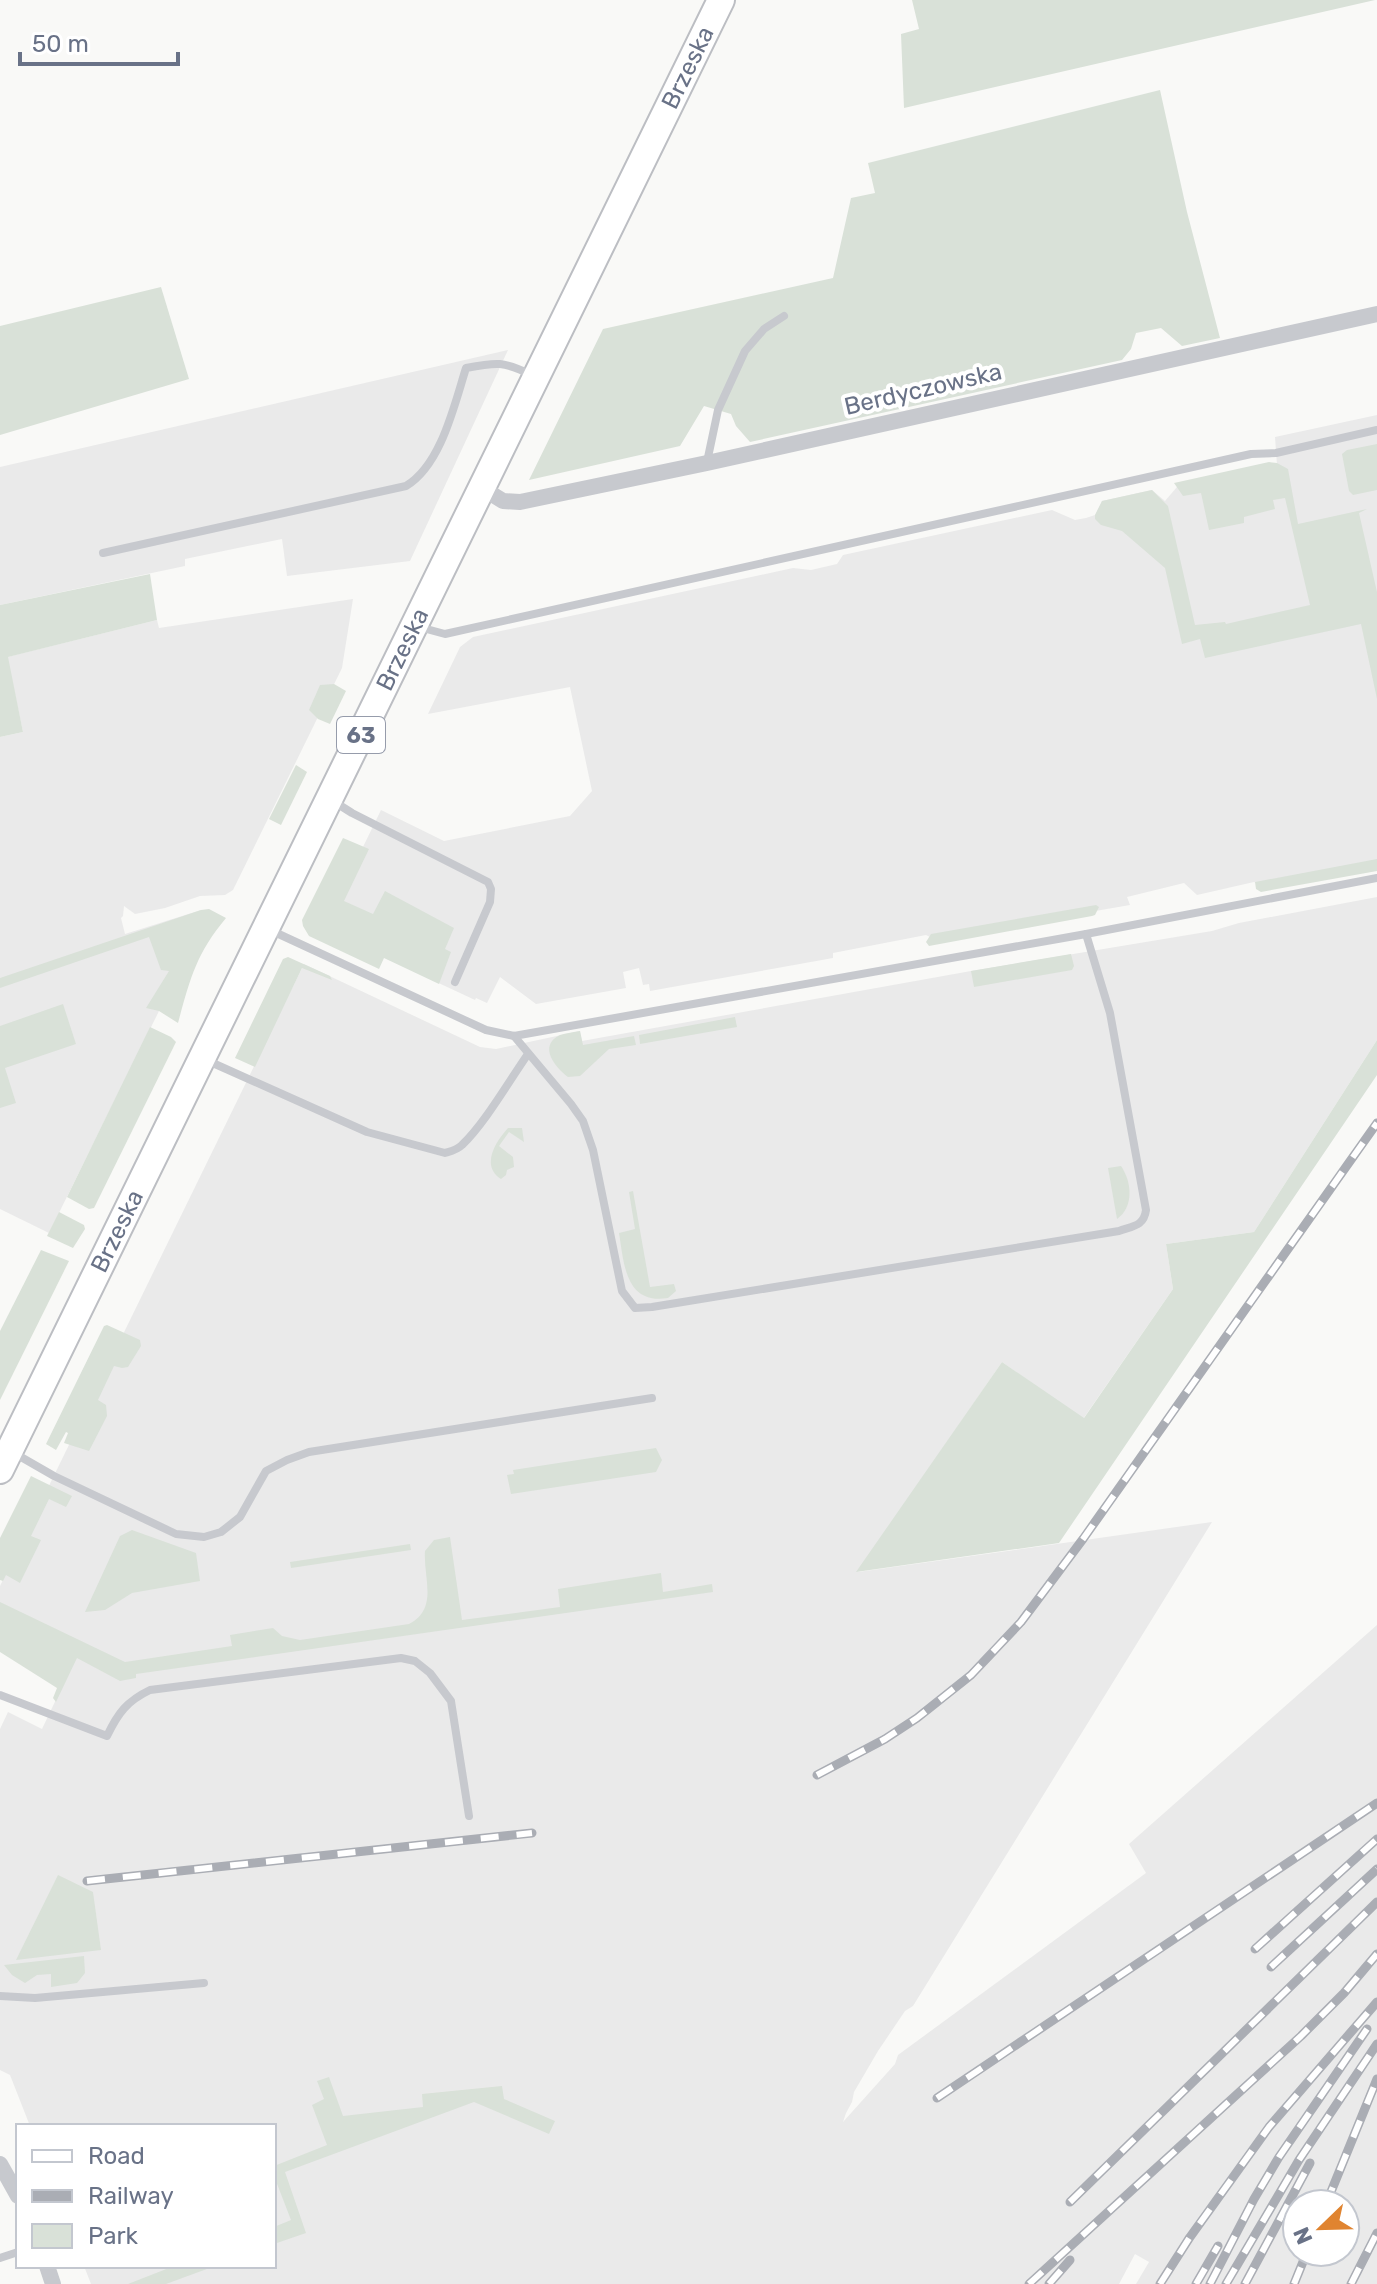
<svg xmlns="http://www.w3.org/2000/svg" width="1377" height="2284" font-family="Rubik,sans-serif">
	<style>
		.built { fill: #eaeaea; fill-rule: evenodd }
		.green { fill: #d9e1d8 }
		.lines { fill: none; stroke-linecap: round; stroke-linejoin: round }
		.primary-casing { stroke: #bcbec3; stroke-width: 30 }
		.lane { stroke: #c7c9ce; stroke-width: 8 }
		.street { stroke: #c7c9ce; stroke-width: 16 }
		.primary { stroke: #fff; stroke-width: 26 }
		.rail-casing { stroke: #aaadb4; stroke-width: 9 }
		.rail { stroke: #fff; stroke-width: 6; stroke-dasharray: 18; stroke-linecap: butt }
		.labels { text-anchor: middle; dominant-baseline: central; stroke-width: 8; stroke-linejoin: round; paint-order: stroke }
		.shield { fill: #fff; stroke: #969cab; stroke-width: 2 }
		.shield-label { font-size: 22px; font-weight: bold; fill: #697287 }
		.street-label { font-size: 24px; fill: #697287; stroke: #fff }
	</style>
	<rect width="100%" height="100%" fill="#f9f9f7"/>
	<!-- built -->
	<g class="built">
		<path d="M 508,350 L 410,561 L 287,576 L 282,539 L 185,559 L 185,566 L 0,605 L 0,467 Z"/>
		<path d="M 1377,415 L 1377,865 L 1262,885 L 1254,882 L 1197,895 L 1184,883 L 1127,897 L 1130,905 L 934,939 L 926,935 L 833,953 L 833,958 L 650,991 L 649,984 L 643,985 L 639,968 L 623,972 L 626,988 L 536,1004 L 500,977 L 487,1003 L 476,998 L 475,1000 L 323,929 L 381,810 L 444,841 L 570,816 L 592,791 L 570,687 L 428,714 L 460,647 L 473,637 L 793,568 L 811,570 L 837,564 L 843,555 L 1052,510 L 1075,520 L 1086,518 L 1095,515 L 1102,501 L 1147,491 L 1152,490 L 1165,501 L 1177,487 L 1277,465 L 1275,437 Z"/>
		<path d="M 353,599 L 342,668 L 233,890 L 225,895 L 200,896 L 165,908 L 135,914 L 124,906 L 123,916 L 121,918 L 125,934 L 201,910 L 159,1011 L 49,1233 L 0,1209 L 0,737 L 23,732 L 7,657 L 157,620 L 159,628 Z"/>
		<path d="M 1377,897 L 1377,1040 L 1254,1232 L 1166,1244 L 1173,1289 L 1083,1419 L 1002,1362 L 858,1572 L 1212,1522 L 913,2006 L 905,2011 L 878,2051 L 854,2092 L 852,2102 L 846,2113 L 843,2122 L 895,2064 L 898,2055 L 1146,1873 L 1129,1844 L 1377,1625 L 1377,2284 L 1136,2284 L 1149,2262 L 1135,2254 L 1119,2284 L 91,2284 L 84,2266 L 274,2266 L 274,2126 L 30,2126 L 10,2075 L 0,2070 L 0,1729 L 8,1712 L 42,1729 L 62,1687 L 0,1648 L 0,1586 L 304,964 L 480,1047 L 496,1049 L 580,1031 L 582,1041 L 971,971 L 1212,931 L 1239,923 ZM 1297,2204 L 1345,2204 L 1345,2252 L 1297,2252 Z"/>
	</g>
	<!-- green -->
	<g class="green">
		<path d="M 912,0 L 1375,0 L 904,108 L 901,34 L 919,29 Z"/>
		<path d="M 1160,90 L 1187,212 L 1220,338 L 1182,346 L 1161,328 L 1136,333 L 1131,349 L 1122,360 L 750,442 L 736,426 L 731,414 L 704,406 L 680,446 L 529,480 L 603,329 L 833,278 L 851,198 L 875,193 L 868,163 Z"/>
		<path d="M 161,287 L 189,379 L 0,435 L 0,326 Z"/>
		<path d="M 1377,444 L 1377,490 L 1353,495 L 1349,491 L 1342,454 L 1347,450 Z"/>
		<path d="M 1269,462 L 1277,463 L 1288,469 L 1298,524 L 1367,509 L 1359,513 L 1377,592 L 1377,699 L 1361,624 L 1205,658 L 1200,639 L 1182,644 L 1165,568 L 1122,531 L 1101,525 L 1095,519 L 1095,515 L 1102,501 L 1152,490 L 1168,506 L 1195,625 L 1225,622 L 1226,624 L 1310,605 L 1285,498 L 1273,500 L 1275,509 L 1244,517 L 1244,523 L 1209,530 L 1201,493 L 1183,496 L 1174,483 Z"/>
		<path d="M 150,574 L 157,620 L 8,657 L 23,732 L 0,737 L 0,605 Z"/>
		<path d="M 334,684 L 346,691 L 330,724 L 318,719 L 309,710 L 320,685 Z"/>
		<path d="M 296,765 L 307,772 L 281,825 L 269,819 Z"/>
		<path d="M 343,838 L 369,849 L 344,901 L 373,914 L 385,891 L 454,928 L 445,949 L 451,952 L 439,984 L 384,958 L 379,969 L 309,936 L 303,926 L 302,920 Z"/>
		<path d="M 1377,859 L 1377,871 L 1261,892 L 1256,889 L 1255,882 Z"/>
		<path d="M 1096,905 L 1099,907 L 1095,915 L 1092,916 L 929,946 L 926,942 L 931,934 Z"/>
		<path d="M 209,909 L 226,918 C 196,954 190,979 178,1023 L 159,1011 L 146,1008 L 169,971 L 161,970 L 149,937 L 0,988 L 0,978 L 201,910 Z"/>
		<path d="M 1071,954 L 1074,966 L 1072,970 L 974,987 L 971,971 Z"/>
		<path d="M 288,957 L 330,976 L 332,980 L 302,968 L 255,1067 L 235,1058 L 283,959 Z"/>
		<path d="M 63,1004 L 76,1044 L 5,1068 L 16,1103 L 0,1108 L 0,1026 Z"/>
		<path d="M 735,1017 L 737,1027 L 640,1044 L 639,1035 Z"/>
		<path d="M 150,1027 L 171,1037 L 176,1042 L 94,1208 L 89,1209 L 67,1197 Z"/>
		<path d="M 580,1031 L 583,1045 L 634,1036 L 636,1045 L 609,1049 L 580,1076 L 568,1077 C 556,1068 537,1046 560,1035 C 566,1033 574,1032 580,1031 Z"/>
		<path d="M 1377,1040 L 1377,1075 L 1059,1543 L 856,1572 L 1002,1362 L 1084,1418 L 1173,1289 L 1166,1244 L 1254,1232 Z"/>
		<path d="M 508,1128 L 522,1128 L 524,1142 L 509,1132 L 499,1146 L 513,1157 L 514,1167 L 507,1170 L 506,1175 L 501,1179 C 480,1166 496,1141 508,1128 Z"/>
		<path d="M 1121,1166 C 1132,1182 1134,1207 1117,1219 L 1108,1168 Z"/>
		<path d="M 633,1191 L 650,1287 L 674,1284 L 676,1291 L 668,1298 C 625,1305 624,1263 619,1233 L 635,1229 L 629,1192 Z"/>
		<path d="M 59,1212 L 84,1225 L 85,1229 L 73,1248 L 47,1236 Z"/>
		<path d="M 41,1250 L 69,1261 L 0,1400 L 0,1331 Z"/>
		<path d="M 107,1325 L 140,1340 L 141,1346 L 128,1367 L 122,1368 L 114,1366 L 98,1400 L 106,1405 L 107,1416 L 89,1451 L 64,1443 L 68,1433 L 66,1432 L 56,1450 L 46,1444 L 104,1326 Z"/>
		<path d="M 656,1448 L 662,1460 L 656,1472 L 511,1494 L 507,1475 L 514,1474 L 513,1470 Z"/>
		<path d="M 31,1476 L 72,1496 L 66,1507 L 49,1499 L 31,1536 L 41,1540 L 20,1583 L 6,1575 L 3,1581 L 0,1580 L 0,1538 Z"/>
		<path d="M 132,1530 L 196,1553 L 200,1581 L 132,1593 L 105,1610 L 85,1612 L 120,1536 Z"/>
		<path d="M 450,1537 L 462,1620 L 560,1607 L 558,1589 L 661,1573 L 663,1592 L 712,1584 L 713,1592 L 136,1674 L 136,1678 L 120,1681 L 77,1658 L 56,1702 L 53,1698 L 57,1688 L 0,1652 L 0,1602 L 125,1662 L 232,1646 L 230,1635 L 273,1628 L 282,1636 L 300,1640 L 409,1624 C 439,1608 423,1578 425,1551 L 434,1540 Z"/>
		<path d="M 410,1544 L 411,1550 L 291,1568 L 290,1562 Z"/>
		<path d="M 58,1875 L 93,1892 L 101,1950 L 16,1960 Z"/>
		<path d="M 84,1956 L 85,1973 L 77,1983 L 51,1987 L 51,1974 L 37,1975 L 25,1983 L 12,1975 L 4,1965 Z"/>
		<path d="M 329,2077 L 343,2116 L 423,2107 L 422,2094 L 502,2086 L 504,2099 L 555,2121 L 549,2134 L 474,2102 L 285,2172 L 306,2233 L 274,2244 L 274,2227 L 291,2220 L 274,2176 L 274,2166 L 327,2145 L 312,2105 L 324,2099 L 317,2081 Z"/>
		<path d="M 174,2266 L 215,2266 L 166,2284 L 128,2284 Z"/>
	</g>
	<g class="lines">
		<defs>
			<g id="primary">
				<path id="s1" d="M 0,1470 L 721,0"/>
			</g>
		</defs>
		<!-- primary casing -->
		<use href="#primary" class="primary-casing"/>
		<!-- lane -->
		<g class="lane">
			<path d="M 707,462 L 718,410 L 745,351 L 764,329 L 784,316"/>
			<path d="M 103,553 L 406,486 C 441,465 454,406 466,368 C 497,362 503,361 532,375"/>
			<path d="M 419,627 L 445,634 L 1251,454 L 1276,453 L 1377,430"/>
			<path d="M 333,801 L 352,813 L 488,882 L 491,889 L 490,902 L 455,982"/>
			<path d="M 270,930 L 486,1030 L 514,1036 L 1086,934 L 1377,878"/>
			<path d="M 514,1036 L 571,1104 L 583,1121 L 593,1150 L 622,1291 L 635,1308 L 652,1307 L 1119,1231 C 1133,1226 1144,1226 1146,1210 L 1110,1013 L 1086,934"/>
			<path d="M 206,1060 L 367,1132 L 445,1153 C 452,1151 457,1150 462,1145 C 485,1123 509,1081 528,1054"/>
			<path d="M 14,1453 L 54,1476 L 176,1534 L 204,1537 L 221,1532 L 240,1517 L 266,1471 L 287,1460 L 309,1452 L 652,1398"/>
			<path d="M 0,1695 L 107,1736 C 118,1713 127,1701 150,1690 L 401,1658 L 415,1661 L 430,1673 L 451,1701 L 469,1816"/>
			<path d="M 0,1996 L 35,1998 L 204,1983"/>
			<path d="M 0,2258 L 18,2252"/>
		</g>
		<!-- street -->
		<g class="street">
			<path d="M 482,488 L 503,501 L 520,502 L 707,463 L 1377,314"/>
			<path d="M 0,2164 L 18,2196"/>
			<path d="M 47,2266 L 53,2284"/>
		</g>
		<!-- primary -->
		<use href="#primary" class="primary"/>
		<defs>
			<g id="rail">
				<path d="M 817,1775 L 885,1739 L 917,1718 L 971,1675 L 1021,1622 L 1083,1539 L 1377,1123"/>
				<path d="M 87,1881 L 532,1833"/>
				<path d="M 1255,1949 L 1377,1839"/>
				<path d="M 1271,1967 L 1377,1869"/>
				<path d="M 937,2098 L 1377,1803"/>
				<path d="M 1070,2202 L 1377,1902"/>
				<path d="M 1326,2204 L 1377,2079"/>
				<path d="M 1029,2284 L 1301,2036 L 1344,1993 L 1377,1954"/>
				<path d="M 1049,2284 L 1070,2260"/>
				<path d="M 1160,2284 L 1190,2237 L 1269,2127 L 1377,2002"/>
				<path d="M 1196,2284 L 1218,2246"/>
				<path d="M 1210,2284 L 1254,2199 L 1279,2157 L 1367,2029"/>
				<path d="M 1226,2284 L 1299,2160 L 1377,2044"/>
				<path d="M 1245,2284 L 1310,2163"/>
				<path d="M 1294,2284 L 1307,2252"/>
				<path d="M 1351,2284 L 1377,2233"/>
			</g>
		</defs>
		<!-- rail casing -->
		<use href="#rail" class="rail-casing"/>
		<!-- rail -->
		<use href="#rail" class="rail"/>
	</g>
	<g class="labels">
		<!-- shield labels -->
		<rect class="shield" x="337" y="717" width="48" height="36" rx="6"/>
		<g class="shield-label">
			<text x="361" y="735">63</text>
		</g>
		<!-- street labels -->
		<g class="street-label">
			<text stroke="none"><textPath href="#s1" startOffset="1562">Brzeska</textPath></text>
			<text transform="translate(923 389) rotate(-13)">Berdyczowska</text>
			<text stroke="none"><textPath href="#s1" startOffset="914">Brzeska</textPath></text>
			<text stroke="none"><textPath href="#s1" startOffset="266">Brzeska</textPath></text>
		</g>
	</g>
	<!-- legend -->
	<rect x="16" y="2124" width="260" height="144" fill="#ffffff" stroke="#c3c7cf" stroke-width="2"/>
	<rect x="32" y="2150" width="40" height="12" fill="#ffffff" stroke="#c3c7cf" stroke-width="2"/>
	<text x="88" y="2164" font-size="24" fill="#697287">Road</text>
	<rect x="32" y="2190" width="40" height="12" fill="#aaadb4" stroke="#c3c7cf" stroke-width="2"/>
	<text x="88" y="2204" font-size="24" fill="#697287">Railway</text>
	<rect x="32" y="2224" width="40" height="24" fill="#d9e1d8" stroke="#c3c7cf" stroke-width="2"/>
	<text x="88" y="2244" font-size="24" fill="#697287">Park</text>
	<!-- north arrow -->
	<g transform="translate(1321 2228) rotate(247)"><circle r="38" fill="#ffffff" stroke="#c3c7cf" stroke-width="2"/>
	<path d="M0-6L14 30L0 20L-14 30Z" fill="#e08430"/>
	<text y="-12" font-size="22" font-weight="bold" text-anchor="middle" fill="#697287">N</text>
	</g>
	<!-- scale -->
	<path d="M20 52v12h158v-12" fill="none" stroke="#697287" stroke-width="4"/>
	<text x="32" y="52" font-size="24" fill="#697287" stroke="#ffffff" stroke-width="6" paint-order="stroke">50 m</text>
</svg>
